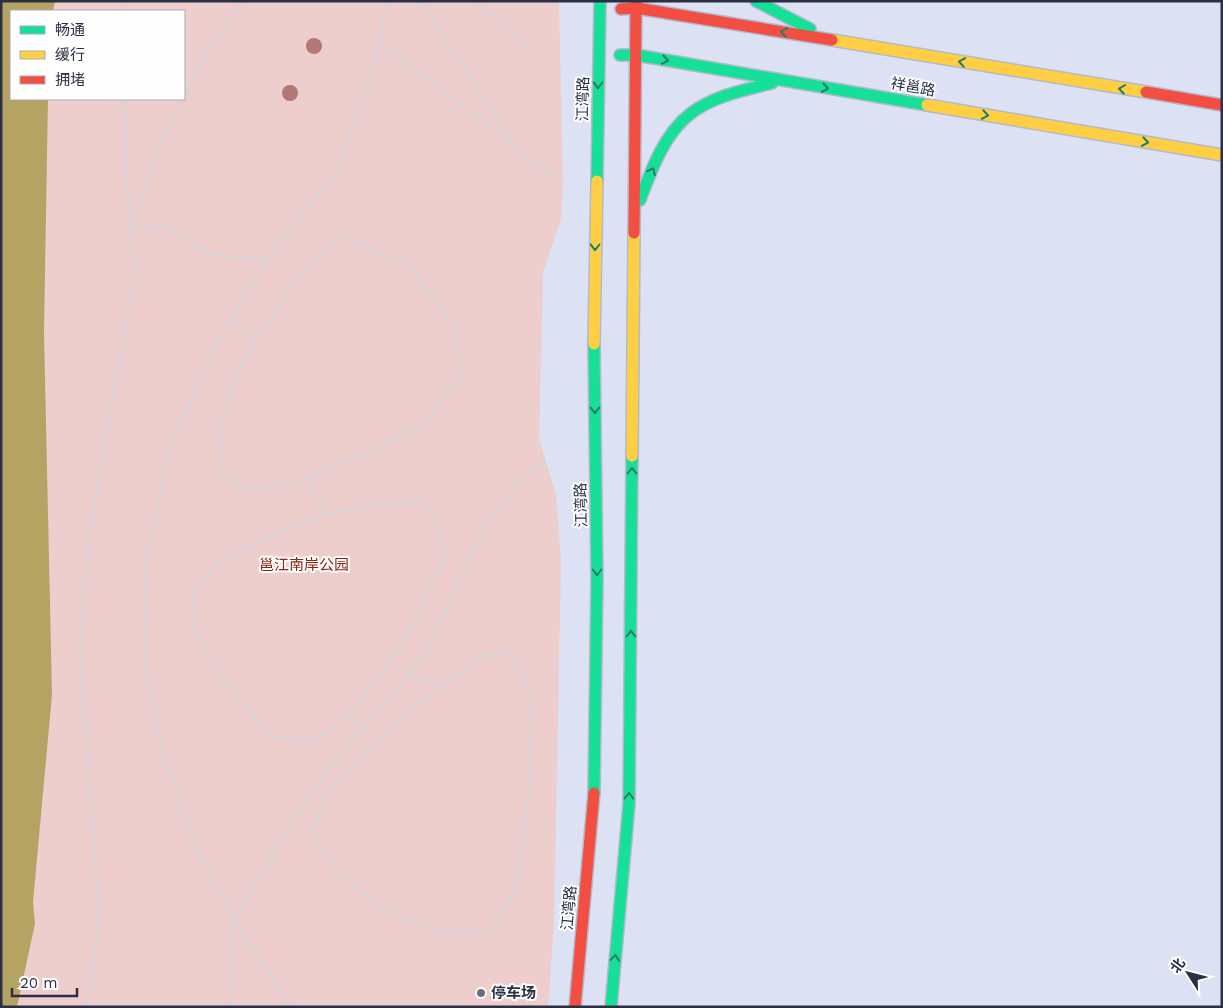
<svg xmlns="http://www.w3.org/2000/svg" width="1223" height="1008" font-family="'Work Sans','Noto Sans SC',sans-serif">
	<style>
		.green { fill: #eecdcd }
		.water { fill: #b5a364 }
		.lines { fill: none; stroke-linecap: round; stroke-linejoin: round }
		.fast-casing { stroke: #b4b9cb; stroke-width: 14 }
		.slow-casing { stroke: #b4b9cb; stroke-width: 14 }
		.jam-casing { stroke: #b4b9cb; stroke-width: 14 }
		.path { stroke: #d4d5db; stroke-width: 3; stroke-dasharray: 4 2.5; stroke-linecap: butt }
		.fast { stroke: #16e098; stroke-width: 11 }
		.slow { stroke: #ffcf43; stroke-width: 11 }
		.jam { stroke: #f24e42; stroke-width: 11 }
		.tree { fill: #b17876 }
		.oneway { stroke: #217f69 }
		.poi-dot { fill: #686d81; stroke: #fefefe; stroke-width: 2 }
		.labels { text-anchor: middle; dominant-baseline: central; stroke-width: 4; stroke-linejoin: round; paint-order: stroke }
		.street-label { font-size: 15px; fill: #2a2f43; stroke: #fefefe }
		.park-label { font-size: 15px; fill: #8d2210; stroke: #fefefe }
		.poi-label { font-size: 15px; font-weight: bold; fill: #2a2f43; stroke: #fefefe; text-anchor: start }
	</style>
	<rect width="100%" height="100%" fill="#dce1f3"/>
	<!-- green -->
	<path class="green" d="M 55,1 L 559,1 L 563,186 L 561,219 L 543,272 L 539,439 L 556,495 L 561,560 L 554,924 L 548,1007 L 17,1007 L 35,924 L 33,902 L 48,99 L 184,99 L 184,11 L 53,11 Z"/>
	<!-- water -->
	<path class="water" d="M 1,1 L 55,1 L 53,11 L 11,11 L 11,99 L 48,99 L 44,332 L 52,695 L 33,902 L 35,924 L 17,1007 L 1,1007 Z"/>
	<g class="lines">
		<defs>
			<g id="fast">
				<path d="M 756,1 L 810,29"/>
				<path d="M 620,55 L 636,55 L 927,105"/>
				<path d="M 597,181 L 600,1"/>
				<path d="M 640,200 C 651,171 664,134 690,114 C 713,96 744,90 772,83"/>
				<path d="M 594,793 L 597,579 L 594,344"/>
				<path d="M 611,1007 L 629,804 L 632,456"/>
			</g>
			<g id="slow">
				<path d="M 832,40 L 1146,92"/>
				<path d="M 927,105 L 1222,155"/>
				<path d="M 594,344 L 597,181"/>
				<path d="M 632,456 L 634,233"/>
			</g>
			<g id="jam">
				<path d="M 621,9 L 636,8 L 832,40"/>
				<path d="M 1146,92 L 1222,105"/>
				<path d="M 634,233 L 636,1"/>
				<path d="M 575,1007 L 594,793"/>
			</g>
		</defs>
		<!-- fast casing -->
		<use href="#fast" class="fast-casing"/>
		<!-- slow casing -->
		<use href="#slow" class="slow-casing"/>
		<!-- jam casing -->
		<use href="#jam" class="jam-casing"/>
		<!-- path -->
		<g class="path">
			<path d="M 124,1 L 125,11"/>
			<path d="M 244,1 L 209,48 L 159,149 L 131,228 L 162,226 L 213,255 L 269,259"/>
			<path d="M 420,1 L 515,145"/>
			<path d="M 475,1 L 531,51"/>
			<path d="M 379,41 L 555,178"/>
			<path d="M 345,237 L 410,265 L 455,327 L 461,375 L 422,425 L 377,448 L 307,478 L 248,491 L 223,472 L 219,426 L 234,379 L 258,339 L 309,262 Z"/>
			<path d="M 230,322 L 258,339"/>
			<path d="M 307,478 L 326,514"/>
			<path d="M 423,501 L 439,525 L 445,558 L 396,655 L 348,715 L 315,741 L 270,736 L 219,674 L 195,627 L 193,592 L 217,562 L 289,528 L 326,514 L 389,502 Z"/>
			<path d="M 506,652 L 522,670 L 532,710 L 528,805 L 515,891 L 489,932 L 436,932 L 380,906 L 335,871 L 311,830 L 330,790 L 383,735 L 429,695 L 484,656 Z"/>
			<path d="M 409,674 L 439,687"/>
			<path d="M 348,715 L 363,729"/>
			<path d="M 86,1007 L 91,985 L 99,911 L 80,650 L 89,537 L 135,273 L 126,174 L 126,99"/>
			<path d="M 231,1007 L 234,919 L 290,826 L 328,771 L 422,658 L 484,528 L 519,481 L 546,461"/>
			<path d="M 292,1007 L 234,919 L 192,839 L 161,746 L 145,662 L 146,562 L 171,447 L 217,342 L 276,247 L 313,202 L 339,167 L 370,83 L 388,1"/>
		</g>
		<!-- fast -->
		<use href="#fast" class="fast"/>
		<!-- slow -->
		<use href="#slow" class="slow"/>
		<!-- jam -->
		<use href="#jam" class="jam"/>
	</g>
	<!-- trees -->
	<g class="tree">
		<circle cx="314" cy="46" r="8"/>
		<circle cx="290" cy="93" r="8"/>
	</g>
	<!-- one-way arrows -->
	<defs><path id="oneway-chevron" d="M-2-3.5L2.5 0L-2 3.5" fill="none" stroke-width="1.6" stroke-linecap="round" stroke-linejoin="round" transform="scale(1.25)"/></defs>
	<g class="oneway">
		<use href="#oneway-chevron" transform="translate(784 32) rotate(-171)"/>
		<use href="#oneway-chevron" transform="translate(665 60) rotate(10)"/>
		<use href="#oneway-chevron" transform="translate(962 62) rotate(-171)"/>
		<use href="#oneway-chevron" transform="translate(598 85) rotate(91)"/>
		<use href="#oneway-chevron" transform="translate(825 88) rotate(10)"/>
		<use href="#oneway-chevron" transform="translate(1122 89) rotate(-171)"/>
		<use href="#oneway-chevron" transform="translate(985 115) rotate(10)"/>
		<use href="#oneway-chevron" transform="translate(1145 142) rotate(10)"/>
		<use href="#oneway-chevron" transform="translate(652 171) rotate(-64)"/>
		<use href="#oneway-chevron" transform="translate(595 247) rotate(91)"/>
		<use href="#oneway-chevron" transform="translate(595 410) rotate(89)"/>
		<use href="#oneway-chevron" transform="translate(632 471) rotate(-90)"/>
		<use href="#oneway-chevron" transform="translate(597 572) rotate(90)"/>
		<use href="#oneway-chevron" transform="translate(631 634) rotate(-90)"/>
		<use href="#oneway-chevron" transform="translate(629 796) rotate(-89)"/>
		<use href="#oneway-chevron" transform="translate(615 958) rotate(-85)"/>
	</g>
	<!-- markers -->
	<circle class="poi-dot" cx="481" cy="993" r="5"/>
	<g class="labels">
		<!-- street labels -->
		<g class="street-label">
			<text transform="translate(913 87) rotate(10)">祥邕路</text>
			<text transform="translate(583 99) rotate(-89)">江湾路</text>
			<text transform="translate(581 505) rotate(-91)">江湾路</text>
			<text transform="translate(569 908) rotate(-85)">江湾路</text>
		</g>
		<!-- park labels -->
		<g class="park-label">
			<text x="304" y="565">邕江南岸公园</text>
		</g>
		<!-- poi labels -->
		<g class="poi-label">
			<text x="491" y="993">停车场</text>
		</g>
	</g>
	<!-- border -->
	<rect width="1223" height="1008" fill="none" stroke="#2a2f43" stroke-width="5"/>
	<!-- legend -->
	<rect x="10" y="10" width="175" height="90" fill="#fefefe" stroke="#a9abb3"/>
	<rect x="20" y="26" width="25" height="8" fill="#16e098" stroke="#a9abb3"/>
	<text x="55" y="35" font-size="15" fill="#2a2f43">畅通</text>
	<rect x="20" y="51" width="25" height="8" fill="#ffcf43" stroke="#a9abb3"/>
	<text x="55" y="60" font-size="15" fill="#2a2f43">缓行</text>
	<rect x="20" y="76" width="25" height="8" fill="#f24e42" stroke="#a9abb3"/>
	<text x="55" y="85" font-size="15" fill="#2a2f43">拥堵</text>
	<!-- north arrow -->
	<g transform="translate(1188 973) rotate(306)" stroke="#fefefe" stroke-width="4" paint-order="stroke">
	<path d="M0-4L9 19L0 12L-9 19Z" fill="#2a2f43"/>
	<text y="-8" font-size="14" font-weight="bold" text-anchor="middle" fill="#2a2f43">北</text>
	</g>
	<!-- scale -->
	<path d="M12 988v8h65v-8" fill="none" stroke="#2a2f43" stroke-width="2.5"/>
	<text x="20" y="988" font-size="15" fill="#2a2f43" stroke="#fefefe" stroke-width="4" paint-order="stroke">20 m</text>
</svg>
